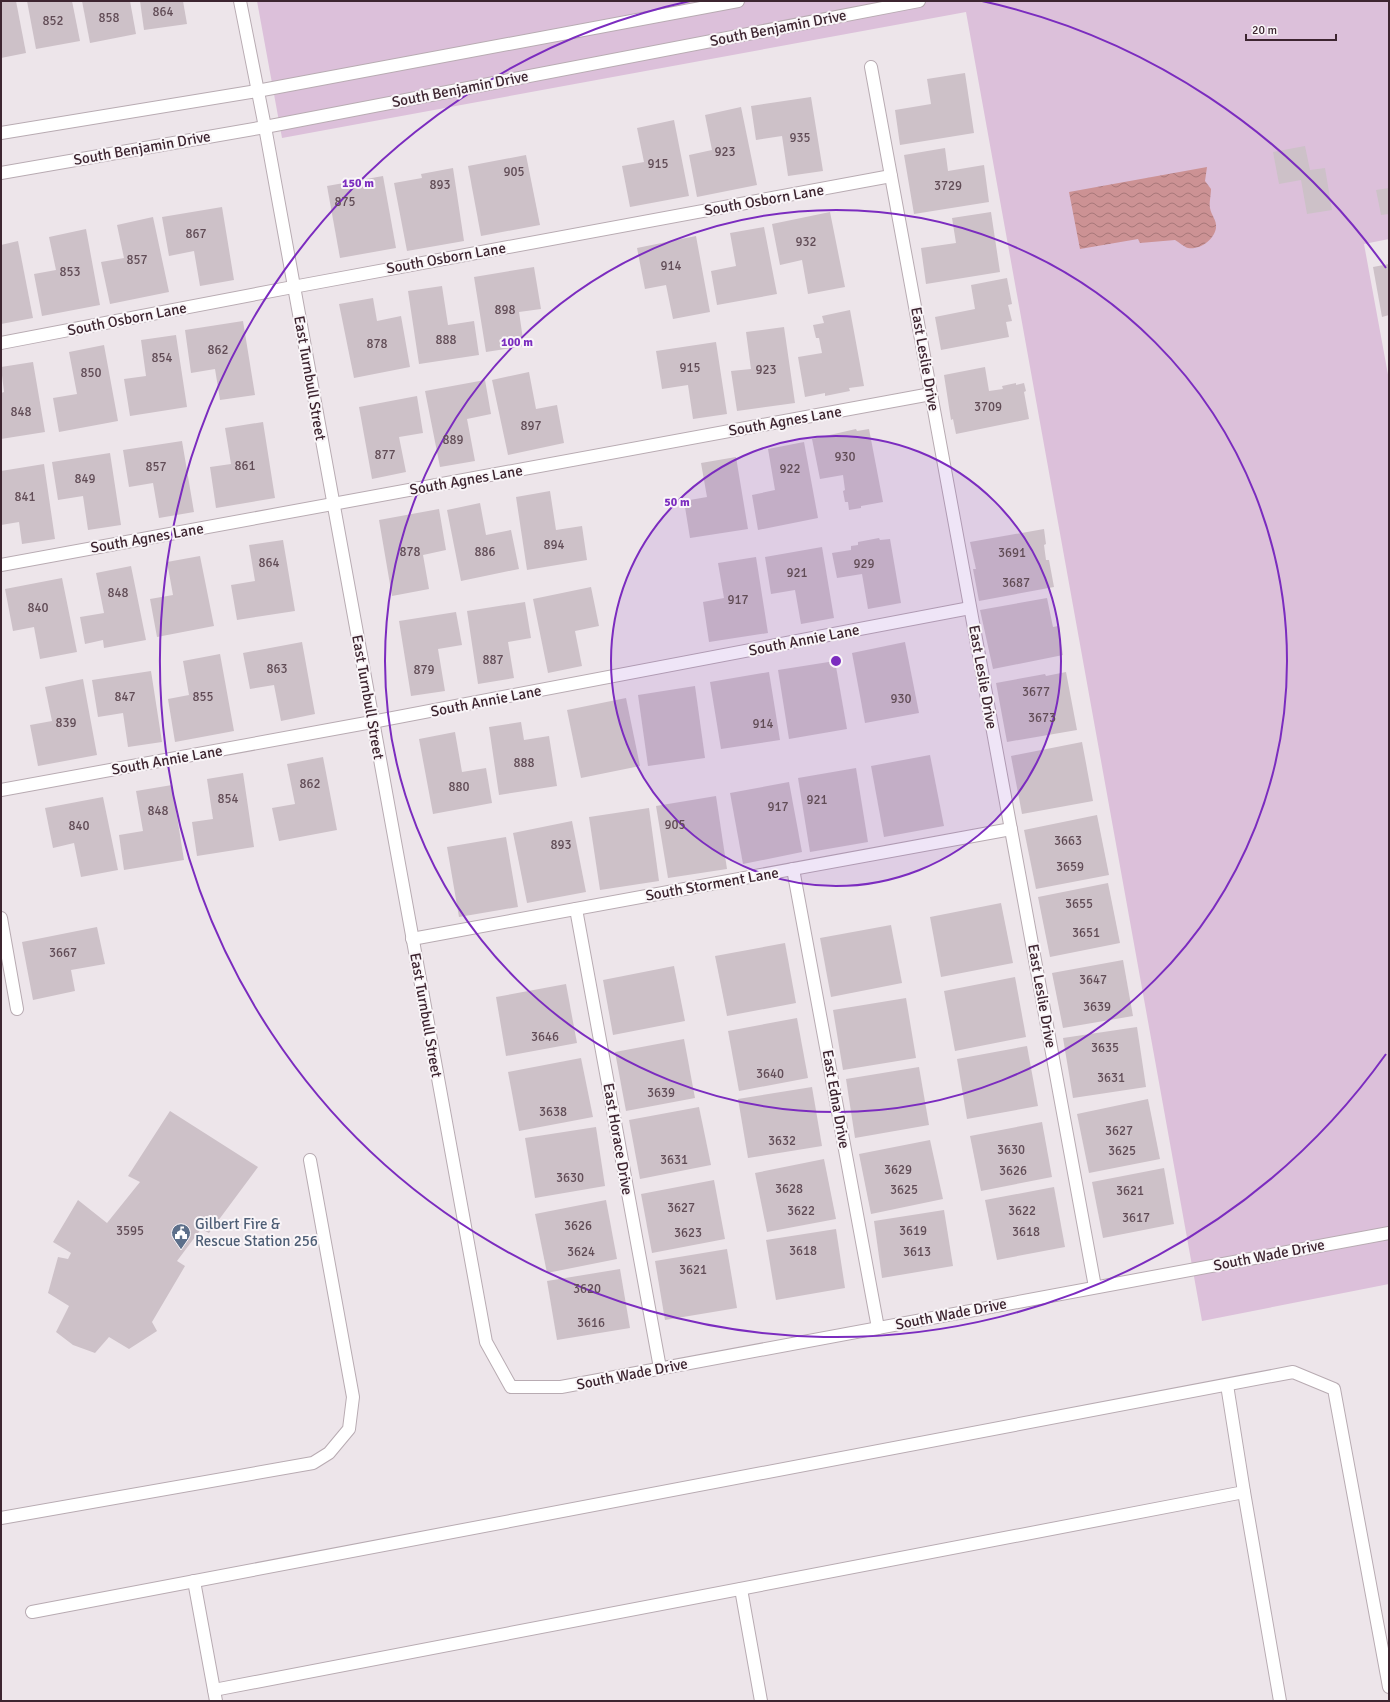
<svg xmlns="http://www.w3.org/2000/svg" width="1390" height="1702" font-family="Signika,sans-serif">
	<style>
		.park { fill: #dcc0da }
		.water { fill: url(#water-waves) }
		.building { fill: #cdc1c8 }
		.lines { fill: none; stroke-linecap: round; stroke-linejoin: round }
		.lane-casing { stroke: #b8abb2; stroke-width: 14 }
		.street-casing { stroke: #b8abb2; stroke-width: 14 }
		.lane { stroke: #fff; stroke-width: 12 }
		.street { stroke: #fff; stroke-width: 12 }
		.ring { fill: none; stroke: #7b2cbf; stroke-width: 2 }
		.labels { text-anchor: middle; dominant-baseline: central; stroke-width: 4; stroke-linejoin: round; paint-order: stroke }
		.number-label { font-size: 13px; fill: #614c56 }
		.street-label { font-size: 15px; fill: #3d2530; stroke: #f9f5f8 }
		.service-label { font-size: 15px; fill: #4e5e75; stroke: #f9f5f8; text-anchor: start }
		.centre { fill: #7b2cbf; stroke: #f9f5f8; stroke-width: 2 }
		.ring-label { font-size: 12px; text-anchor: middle; font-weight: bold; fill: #7b2cbf; stroke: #f9f5f8; stroke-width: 4; stroke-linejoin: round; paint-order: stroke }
	</style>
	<defs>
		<pattern id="water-waves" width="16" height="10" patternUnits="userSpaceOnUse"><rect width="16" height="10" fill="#cc9294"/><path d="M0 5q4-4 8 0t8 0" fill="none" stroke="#a77779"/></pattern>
	</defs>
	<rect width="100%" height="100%" fill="#ede5ea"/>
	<!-- park -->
	<path class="park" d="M 257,1 L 1389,1 L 1389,239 L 1364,244 L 1389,380 L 1389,1284 L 1202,1321 L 966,12 L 282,138 Z"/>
	<!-- water -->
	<path class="water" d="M 1207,167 L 1205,181 L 1211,189 C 1211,195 1209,203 1210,208 C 1211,215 1217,220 1216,228 C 1214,240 1200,250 1188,248 C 1184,247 1179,242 1175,240 L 1140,243 L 1138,239 L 1080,249 L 1069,192 Z"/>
	<!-- building -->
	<g class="building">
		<path d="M 1,1 L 16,1 L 26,53 L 1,58 Z"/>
		<path d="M 27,1 L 72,1 L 80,41 L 36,49 Z"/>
		<path d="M 82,1 L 130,1 L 136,34 L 90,43 Z"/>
		<path d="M 140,1 L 183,1 L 187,24 L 144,30 Z"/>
		<path d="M 965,73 L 974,133 L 900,145 L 895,110 L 931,104 L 927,79 Z"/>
		<path d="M 811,97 L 823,171 L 788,176 L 782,136 L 756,140 L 751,106 Z"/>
		<path d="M 741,107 L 757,185 L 697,197 L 689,155 L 712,150 L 705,115 Z"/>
		<path d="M 674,120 L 689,196 L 630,207 L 622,166 L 644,162 L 637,128 Z"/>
		<path d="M 1305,146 L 1310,170 L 1325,168 L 1332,210 L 1307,214 L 1301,180 L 1279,184 L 1273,152 Z"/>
		<path d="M 945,148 L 948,171 L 984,165 L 989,202 L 914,214 L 904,155 Z"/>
		<path d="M 526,155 L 540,225 L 481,236 L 468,166 Z"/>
		<path d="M 453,168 L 464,241 L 407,251 L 394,183 L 422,178 L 421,174 Z"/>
		<path d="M 383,176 L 396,248 L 340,258 L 327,186 Z"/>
		<path d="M 1389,188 L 1389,214 L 1381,215 L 1376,190 Z"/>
		<path d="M 222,207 L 234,280 L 200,286 L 194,251 L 169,256 L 162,217 Z"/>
		<path d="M 830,212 L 845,287 L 808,294 L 802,260 L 780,265 L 772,224 Z"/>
		<path d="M 991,212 L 1000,272 L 926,284 L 921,248 L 956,243 L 952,218 Z"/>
		<path d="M 153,217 L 169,292 L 110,304 L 101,262 L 124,258 L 117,225 Z"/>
		<path d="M 764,227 L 777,294 L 717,305 L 711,271 L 736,266 L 730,233 Z"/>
		<path d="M 86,229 L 100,305 L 42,316 L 34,274 L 56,270 L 49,237 Z"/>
		<path d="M 696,236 L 710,312 L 673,319 L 666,285 L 645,289 L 637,248 Z"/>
		<path d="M 18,241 L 33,318 L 1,324 L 1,245 Z"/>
		<path d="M 1389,264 L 1389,315 L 1382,317 L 1373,267 Z"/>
		<path d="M 534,267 L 541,309 L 519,312 L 524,346 L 486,352 L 474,277 Z"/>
		<path d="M 1007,278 L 1012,304 L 1008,305 L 1012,321 L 1006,322 L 1009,337 L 941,350 L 935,317 L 975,309 L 971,285 Z"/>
		<path d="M 442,286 L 448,325 L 474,321 L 479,355 L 419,364 L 408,291 Z"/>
		<path d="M 373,298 L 377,321 L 401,316 L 410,367 L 354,378 L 339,304 Z"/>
		<path d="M 850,310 L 864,386 L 849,388 L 850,391 L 825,396 L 825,393 L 805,397 L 798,357 L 822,353 L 819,338 L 816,338 L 813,325 L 824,323 L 822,316 Z"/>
		<path d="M 243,321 L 255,395 L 220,400 L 215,369 L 191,373 L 185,330 Z"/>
		<path d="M 784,327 L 795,403 L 737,411 L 731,371 L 751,369 L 746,332 Z"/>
		<path d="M 176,335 L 187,407 L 130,416 L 124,379 L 146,376 L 141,340 Z"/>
		<path d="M 716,342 L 727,414 L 693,419 L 688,385 L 662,389 L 656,351 Z"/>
		<path d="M 104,345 L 118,421 L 59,432 L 53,398 L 77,394 L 69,352 Z"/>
		<path d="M 33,362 L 45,432 L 1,439 L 1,393 L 4,392 L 1,367 Z"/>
		<path d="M 985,367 L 989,391 L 1003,389 L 1002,386 L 1016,383 L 1016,385 L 1024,383 L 1026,391 L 1024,392 L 1029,419 L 956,434 L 953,419 L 951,420 L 944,375 Z"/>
		<path d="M 529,372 L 536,409 L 557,405 L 564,443 L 508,455 L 492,380 Z"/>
		<path d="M 485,380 L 491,414 L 467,419 L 475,461 L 440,467 L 425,391 Z"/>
		<path d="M 417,396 L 423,433 L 399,437 L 406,472 L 372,479 L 359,407 Z"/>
		<path d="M 263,422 L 275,498 L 216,508 L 210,467 L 231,464 L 225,428 Z"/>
		<path d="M 856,429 L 857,431 L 869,429 L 883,502 L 861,506 L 861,508 L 849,510 L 848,502 L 845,502 L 843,491 L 845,490 L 843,475 L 820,479 L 812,439 Z"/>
		<path d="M 182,441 L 194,512 L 159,518 L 153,483 L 129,487 L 123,450 Z"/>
		<path d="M 804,442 L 818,518 L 758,530 L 752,495 L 775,490 L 768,449 Z"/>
		<path d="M 110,453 L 121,525 L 88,530 L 83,496 L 58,500 L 52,462 Z"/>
		<path d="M 736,457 L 748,529 L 690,538 L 684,501 L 707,497 L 701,463 Z"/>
		<path d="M 44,464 L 55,539 L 22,544 L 19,522 L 1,525 L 1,471 Z"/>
		<path d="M 550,491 L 556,530 L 582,526 L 587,560 L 527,570 L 516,497 Z"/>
		<path d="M 480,503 L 486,535 L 511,530 L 519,569 L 461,581 L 447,510 Z"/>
		<path d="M 439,509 L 446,550 L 423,555 L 429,589 L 392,596 L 379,520 Z"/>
		<path d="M 1044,529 L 1046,544 L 1044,545 L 1046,560 L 1049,560 L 1054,587 L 979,601 L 973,569 L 976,569 L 970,542 Z"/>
		<path d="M 879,538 L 880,540 L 890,539 L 901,603 L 868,609 L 862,574 L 837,578 L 832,553 L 851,550 L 851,546 L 858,545 L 858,542 Z"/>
		<path d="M 283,540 L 295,611 L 237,620 L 231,585 L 255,581 L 249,545 Z"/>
		<path d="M 822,547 L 834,618 L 801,624 L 795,590 L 771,594 L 765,557 Z"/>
		<path d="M 200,556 L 214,626 L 157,637 L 150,599 L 173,595 L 167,562 Z"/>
		<path d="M 756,557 L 768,633 L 709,642 L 703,602 L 724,598 L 718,563 Z"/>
		<path d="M 131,566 L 146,640 L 104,648 L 103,640 L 85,644 L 80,617 L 104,613 L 96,573 Z"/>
		<path d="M 62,578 L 77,652 L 40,659 L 34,627 L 13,631 L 5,589 Z"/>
		<path d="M 591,587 L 599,626 L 575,631 L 582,666 L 548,673 L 533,599 Z"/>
		<path d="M 1047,598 L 1053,627 L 1058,626 L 1063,655 L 993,669 L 980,610 Z"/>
		<path d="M 525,602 L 531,638 L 508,642 L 514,678 L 478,684 L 467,611 Z"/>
		<path d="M 456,612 L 462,645 L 438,649 L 445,691 L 411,696 L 399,621 Z"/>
		<path d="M 302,642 L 315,714 L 281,721 L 274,685 L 250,689 L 243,653 Z"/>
		<path d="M 905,642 L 919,713 L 865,723 L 852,653 Z"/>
		<path d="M 220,654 L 234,731 L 175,742 L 168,699 L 189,695 L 183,661 Z"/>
		<path d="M 835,661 L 847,729 L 789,739 L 778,670 Z"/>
		<path d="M 151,671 L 162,742 L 128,747 L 123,713 L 98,717 L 92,680 Z"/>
		<path d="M 769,672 L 780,740 L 721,749 L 710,682 Z"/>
		<path d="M 1066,672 L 1077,730 L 1007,742 L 996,683 L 1045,674 L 1046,676 Z"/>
		<path d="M 83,679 L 97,755 L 38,766 L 30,725 L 52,721 L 45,687 Z"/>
		<path d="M 695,686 L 705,758 L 648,766 L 638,695 Z"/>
		<path d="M 626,698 L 640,766 L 581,778 L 567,710 Z"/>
		<path d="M 521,722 L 524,740 L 549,736 L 557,786 L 499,795 L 489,727 Z"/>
		<path d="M 455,732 L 462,772 L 486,768 L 492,803 L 433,814 L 419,739 Z"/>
		<path d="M 1082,742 L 1093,801 L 1022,814 L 1011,756 Z"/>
		<path d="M 930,755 L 944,826 L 884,837 L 871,766 Z"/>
		<path d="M 323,757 L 337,830 L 279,841 L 272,808 L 295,804 L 287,764 Z"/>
		<path d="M 856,768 L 868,842 L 810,852 L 798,778 Z"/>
		<path d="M 243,773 L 254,847 L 197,856 L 192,822 L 213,819 L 207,779 Z"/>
		<path d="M 789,782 L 802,852 L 743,864 L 730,793 Z"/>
		<path d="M 172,785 L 184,860 L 124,870 L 119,835 L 143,831 L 136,791 Z"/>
		<path d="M 716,796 L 727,869 L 668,878 L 656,806 Z"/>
		<path d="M 103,797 L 118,870 L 81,877 L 74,843 L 53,848 L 45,808 Z"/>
		<path d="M 649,808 L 659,881 L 600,890 L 589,817 Z"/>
		<path d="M 1097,815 L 1109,875 L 1036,889 L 1024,830 Z"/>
		<path d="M 572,821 L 586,892 L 527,903 L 513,833 Z"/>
		<path d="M 506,837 L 518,907 L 459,917 L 447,847 Z"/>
		<path d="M 1108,883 L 1120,943 L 1050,957 L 1038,897 Z"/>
		<path d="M 1001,903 L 1013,963 L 941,977 L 930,917 Z"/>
		<path d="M 891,925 L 902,983 L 831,997 L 820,938 Z"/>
		<path d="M 97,927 L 105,964 L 71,970 L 75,991 L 33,1000 L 22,942 Z"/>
		<path d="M 785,943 L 796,1003 L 727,1016 L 715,956 Z"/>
		<path d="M 1123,960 L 1133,1016 L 1063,1028 L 1052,973 Z"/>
		<path d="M 674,966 L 685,1021 L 613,1035 L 603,980 Z"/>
		<path d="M 1015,977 L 1026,1037 L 955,1051 L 944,991 Z"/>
		<path d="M 566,984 L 577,1043 L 506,1056 L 496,997 Z"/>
		<path d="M 906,998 L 916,1058 L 843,1070 L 833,1010 Z"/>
		<path d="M 797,1018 L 808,1078 L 739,1091 L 728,1031 Z"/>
		<path d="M 1137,1027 L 1146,1087 L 1073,1098 L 1063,1038 Z"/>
		<path d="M 684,1039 L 695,1098 L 626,1111 L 615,1052 Z"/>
		<path d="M 1027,1046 L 1038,1106 L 967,1119 L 957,1059 Z"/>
		<path d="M 581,1058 L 593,1117 L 519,1131 L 508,1072 Z"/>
		<path d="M 919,1067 L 929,1125 L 855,1138 L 846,1079 Z"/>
		<path d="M 812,1087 L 822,1146 L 748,1158 L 738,1099 Z"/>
		<path d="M 1148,1099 L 1160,1159 L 1089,1173 L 1077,1114 Z"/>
		<path d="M 699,1107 L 711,1165 L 640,1179 L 629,1120 Z"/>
		<path d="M 170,1111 L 258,1167 L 209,1233 L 201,1229 L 177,1261 L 185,1266 L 152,1322 L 157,1331 L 129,1349 L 109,1337 L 95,1353 L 73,1345 L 56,1332 L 69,1306 L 48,1293 L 58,1257 L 68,1259 L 71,1253 L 53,1242 L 78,1200 L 107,1223 L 140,1182 L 128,1176 Z"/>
		<path d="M 1042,1122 L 1052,1177 L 981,1191 L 970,1136 Z"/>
		<path d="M 596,1127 L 605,1186 L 535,1198 L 525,1138 Z"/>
		<path d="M 930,1140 L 943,1199 L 871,1214 L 859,1154 Z"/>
		<path d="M 824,1159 L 836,1219 L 767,1232 L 755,1173 Z"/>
		<path d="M 1164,1168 L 1174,1224 L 1103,1238 L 1092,1182 Z"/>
		<path d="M 714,1180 L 725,1239 L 652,1253 L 641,1194 Z"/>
		<path d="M 1054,1187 L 1065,1247 L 997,1260 L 985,1200 Z"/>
		<path d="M 606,1200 L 617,1259 L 547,1273 L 535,1214 Z"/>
		<path d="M 944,1210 L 953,1266 L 882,1278 L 874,1221 Z"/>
		<path d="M 836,1229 L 845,1288 L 776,1300 L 766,1240 Z"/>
		<path d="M 727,1249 L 737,1308 L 665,1320 L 655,1261 Z"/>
		<path d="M 620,1269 L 630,1328 L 557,1340 L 547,1281 Z"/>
	</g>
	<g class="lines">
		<defs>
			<g id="lane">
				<path d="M 1244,1492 L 1280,1701"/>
				<path d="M 1,1518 L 313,1463 L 329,1453 L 349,1429 L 353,1397 L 310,1160"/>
				<path d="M 194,1581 L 216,1701"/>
				<path d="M 741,1589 L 761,1701"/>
				<path d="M 32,1612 L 1293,1372 L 1334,1389 L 1389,1687"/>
				<path d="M 214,1690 L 1244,1492 L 1227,1385"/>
			</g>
			<g id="street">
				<path d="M 240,1 L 265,127 L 486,1342 L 511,1387 L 561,1387 L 1389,1233"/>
				<path d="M 871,67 L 1095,1287"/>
				<path d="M 1,133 L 257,91 L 738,1"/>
				<path d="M 1,173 L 265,127 L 919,1"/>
				<path d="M 1,343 L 293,287 L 891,176"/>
				<path d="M 1,565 L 931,394"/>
				<path d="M 1,790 L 372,722 L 970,608"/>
				<path d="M 793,869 L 878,1328"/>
				<path d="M 576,909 L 660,1368"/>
				<path d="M 1,918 L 17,1009"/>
				<path d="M 412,939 L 1011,829"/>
			</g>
		</defs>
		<!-- lane casing -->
		<use href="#lane" class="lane-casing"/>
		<!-- street casing -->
		<use href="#street" class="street-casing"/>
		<!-- lane -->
		<use href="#lane" class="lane"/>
		<!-- street -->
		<use href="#street" class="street"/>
	</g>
	<!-- distance rings -->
	<circle cx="836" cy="661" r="225" fill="#7b2cbf" fill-opacity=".12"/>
	<g class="ring">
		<circle cx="836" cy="661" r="225"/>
		<circle cx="836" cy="661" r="451"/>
		<path d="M1386 1054A676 676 0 1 1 690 1M982 1A676 676 0 0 1 1386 268"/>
	</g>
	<!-- icons -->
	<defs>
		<symbol id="civic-pin" viewBox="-11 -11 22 30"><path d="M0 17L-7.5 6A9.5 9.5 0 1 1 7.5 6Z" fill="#5c6f8a" stroke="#f9f5f8"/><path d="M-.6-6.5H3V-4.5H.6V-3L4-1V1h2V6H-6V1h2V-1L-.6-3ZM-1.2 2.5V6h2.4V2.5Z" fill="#fff"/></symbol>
	</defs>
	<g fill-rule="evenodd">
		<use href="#civic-pin" x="170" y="1222" width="22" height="30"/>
	</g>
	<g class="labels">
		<!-- number labels -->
		<g class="number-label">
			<text x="163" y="12">864</text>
			<text x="109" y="18">858</text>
			<text x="53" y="21">852</text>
			<text x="800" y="138">935</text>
			<text x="725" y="152">923</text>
			<text x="658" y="164">915</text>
			<text x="514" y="172">905</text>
			<text x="440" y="185">893</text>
			<text x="948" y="186">3729</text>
			<text x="345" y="202">875</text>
			<text x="196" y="234">867</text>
			<text x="806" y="242">932</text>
			<text x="137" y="260">857</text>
			<text x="671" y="266">914</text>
			<text x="70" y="272">853</text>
			<text x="505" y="310">898</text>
			<text x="446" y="340">888</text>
			<text x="377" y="344">878</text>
			<text x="218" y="350">862</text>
			<text x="162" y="358">854</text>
			<text x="690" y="368">915</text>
			<text x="766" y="370">923</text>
			<text x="91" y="373">850</text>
			<text x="988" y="407">3709</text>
			<text x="21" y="412">848</text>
			<text x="531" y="426">897</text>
			<text x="453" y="440">889</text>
			<text x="385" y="455">877</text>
			<text x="845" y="457">930</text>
			<text x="245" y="466">861</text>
			<text x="156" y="467">857</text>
			<text x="790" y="469">922</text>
			<text x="85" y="479">849</text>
			<text x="25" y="497">841</text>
			<text x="554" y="545">894</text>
			<text x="410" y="552">878</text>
			<text x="485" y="552">886</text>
			<text x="1012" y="553">3691</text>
			<text x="269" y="563">864</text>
			<text x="864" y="564">929</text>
			<text x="797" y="573">921</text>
			<text x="1016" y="583">3687</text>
			<text x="118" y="593">848</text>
			<text x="738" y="600">917</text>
			<text x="38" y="608">840</text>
			<text x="493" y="660">887</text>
			<text x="277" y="669">863</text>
			<text x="424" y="670">879</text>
			<text x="1036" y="692">3677</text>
			<text x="125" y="697">847</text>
			<text x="203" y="697">855</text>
			<text x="901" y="699">930</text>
			<text x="1042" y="718">3673</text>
			<text x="66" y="723">839</text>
			<text x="763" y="724">914</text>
			<text x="524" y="763">888</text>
			<text x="310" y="784">862</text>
			<text x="459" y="787">880</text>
			<text x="228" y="799">854</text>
			<text x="817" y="800">921</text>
			<text x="778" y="807">917</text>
			<text x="158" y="811">848</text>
			<text x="675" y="825">905</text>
			<text x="79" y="826">840</text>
			<text x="1068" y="841">3663</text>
			<text x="561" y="845">893</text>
			<text x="1070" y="867">3659</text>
			<text x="1079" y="904">3655</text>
			<text x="1086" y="933">3651</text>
			<text x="63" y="953">3667</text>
			<text x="1093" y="980">3647</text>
			<text x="1097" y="1007">3639</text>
			<text x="545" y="1037">3646</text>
			<text x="1105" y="1048">3635</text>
			<text x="770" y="1074">3640</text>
			<text x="1111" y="1078">3631</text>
			<text x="661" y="1093">3639</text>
			<text x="553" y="1112">3638</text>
			<text x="1119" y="1131">3627</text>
			<text x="782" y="1141">3632</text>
			<text x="1011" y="1150">3630</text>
			<text x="1122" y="1151">3625</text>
			<text x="674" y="1160">3631</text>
			<text x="898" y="1170">3629</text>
			<text x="1013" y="1171">3626</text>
			<text x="570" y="1178">3630</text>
			<text x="789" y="1189">3628</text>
			<text x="904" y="1190">3625</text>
			<text x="1130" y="1191">3621</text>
			<text x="681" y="1208">3627</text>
			<text x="801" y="1211">3622</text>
			<text x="1022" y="1211">3622</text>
			<text x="1136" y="1218">3617</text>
			<text x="578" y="1226">3626</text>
			<text x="130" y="1231">3595</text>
			<text x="913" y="1231">3619</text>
			<text x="1026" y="1232">3618</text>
			<text x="688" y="1233">3623</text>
			<text x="803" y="1251">3618</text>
			<text x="581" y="1252">3624</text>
			<text x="917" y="1252">3613</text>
			<text x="693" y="1270">3621</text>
			<text x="587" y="1289">3620</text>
			<text x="591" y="1323">3616</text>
		</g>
		<!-- street labels -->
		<g class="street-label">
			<text transform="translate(778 28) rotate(-11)">South Benjamin Drive</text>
			<text transform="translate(460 89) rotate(-11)">South Benjamin Drive</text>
			<text transform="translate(142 148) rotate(-10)">South Benjamin Drive</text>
			<text transform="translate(764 200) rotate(-10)">South Osborn Lane</text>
			<text transform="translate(446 258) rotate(-10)">South Osborn Lane</text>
			<text transform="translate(127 319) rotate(-11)">South Osborn Lane</text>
			<text transform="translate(925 359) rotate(80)">East Leslie Drive</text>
			<text transform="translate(310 378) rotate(80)">East Turnbull Street</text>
			<text transform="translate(785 421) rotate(-10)">South Agnes Lane</text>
			<text transform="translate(466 480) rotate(-10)">South Agnes Lane</text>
			<text transform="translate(147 538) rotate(-10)">South Agnes Lane</text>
			<text transform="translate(804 640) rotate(-11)">South Annie Lane</text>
			<text transform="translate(983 677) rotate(80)">East Leslie Drive</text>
			<text transform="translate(368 697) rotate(80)">East Turnbull Street</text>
			<text transform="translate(486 701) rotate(-11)">South Annie Lane</text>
			<text transform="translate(167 760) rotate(-10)">South Annie Lane</text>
			<text transform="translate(712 884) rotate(-10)">South Storment Lane</text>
			<text transform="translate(1042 996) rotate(80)">East Leslie Drive</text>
			<text transform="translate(426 1015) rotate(80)">East Turnbull Street</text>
			<text transform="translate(836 1099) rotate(80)">East Edna Drive</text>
			<text transform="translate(618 1139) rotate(80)">East Horace Drive</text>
			<text transform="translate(1269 1255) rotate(-11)">South Wade Drive</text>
			<text transform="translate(951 1314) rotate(-11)">South Wade Drive</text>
			<text transform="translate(632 1374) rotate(-11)">South Wade Drive</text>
		</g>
		<!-- service labels -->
		<g class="service-label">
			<text x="195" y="1224">Gilbert Fire &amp;<tspan x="195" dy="17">Rescue Station 256</tspan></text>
		</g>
	</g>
	<circle cx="836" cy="661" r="6" class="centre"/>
	<g class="ring-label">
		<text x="358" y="187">150 m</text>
		<text x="517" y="346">100 m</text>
		<text x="677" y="506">50 m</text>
	</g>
	<!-- border -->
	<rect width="1390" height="1702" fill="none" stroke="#3d2530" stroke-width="4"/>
	<!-- scale -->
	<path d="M1246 34v6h90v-6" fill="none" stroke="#3d2530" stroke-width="2"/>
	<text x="1252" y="34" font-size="12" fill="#3d2530" stroke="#f9f5f8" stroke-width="3" paint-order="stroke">20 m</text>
</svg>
